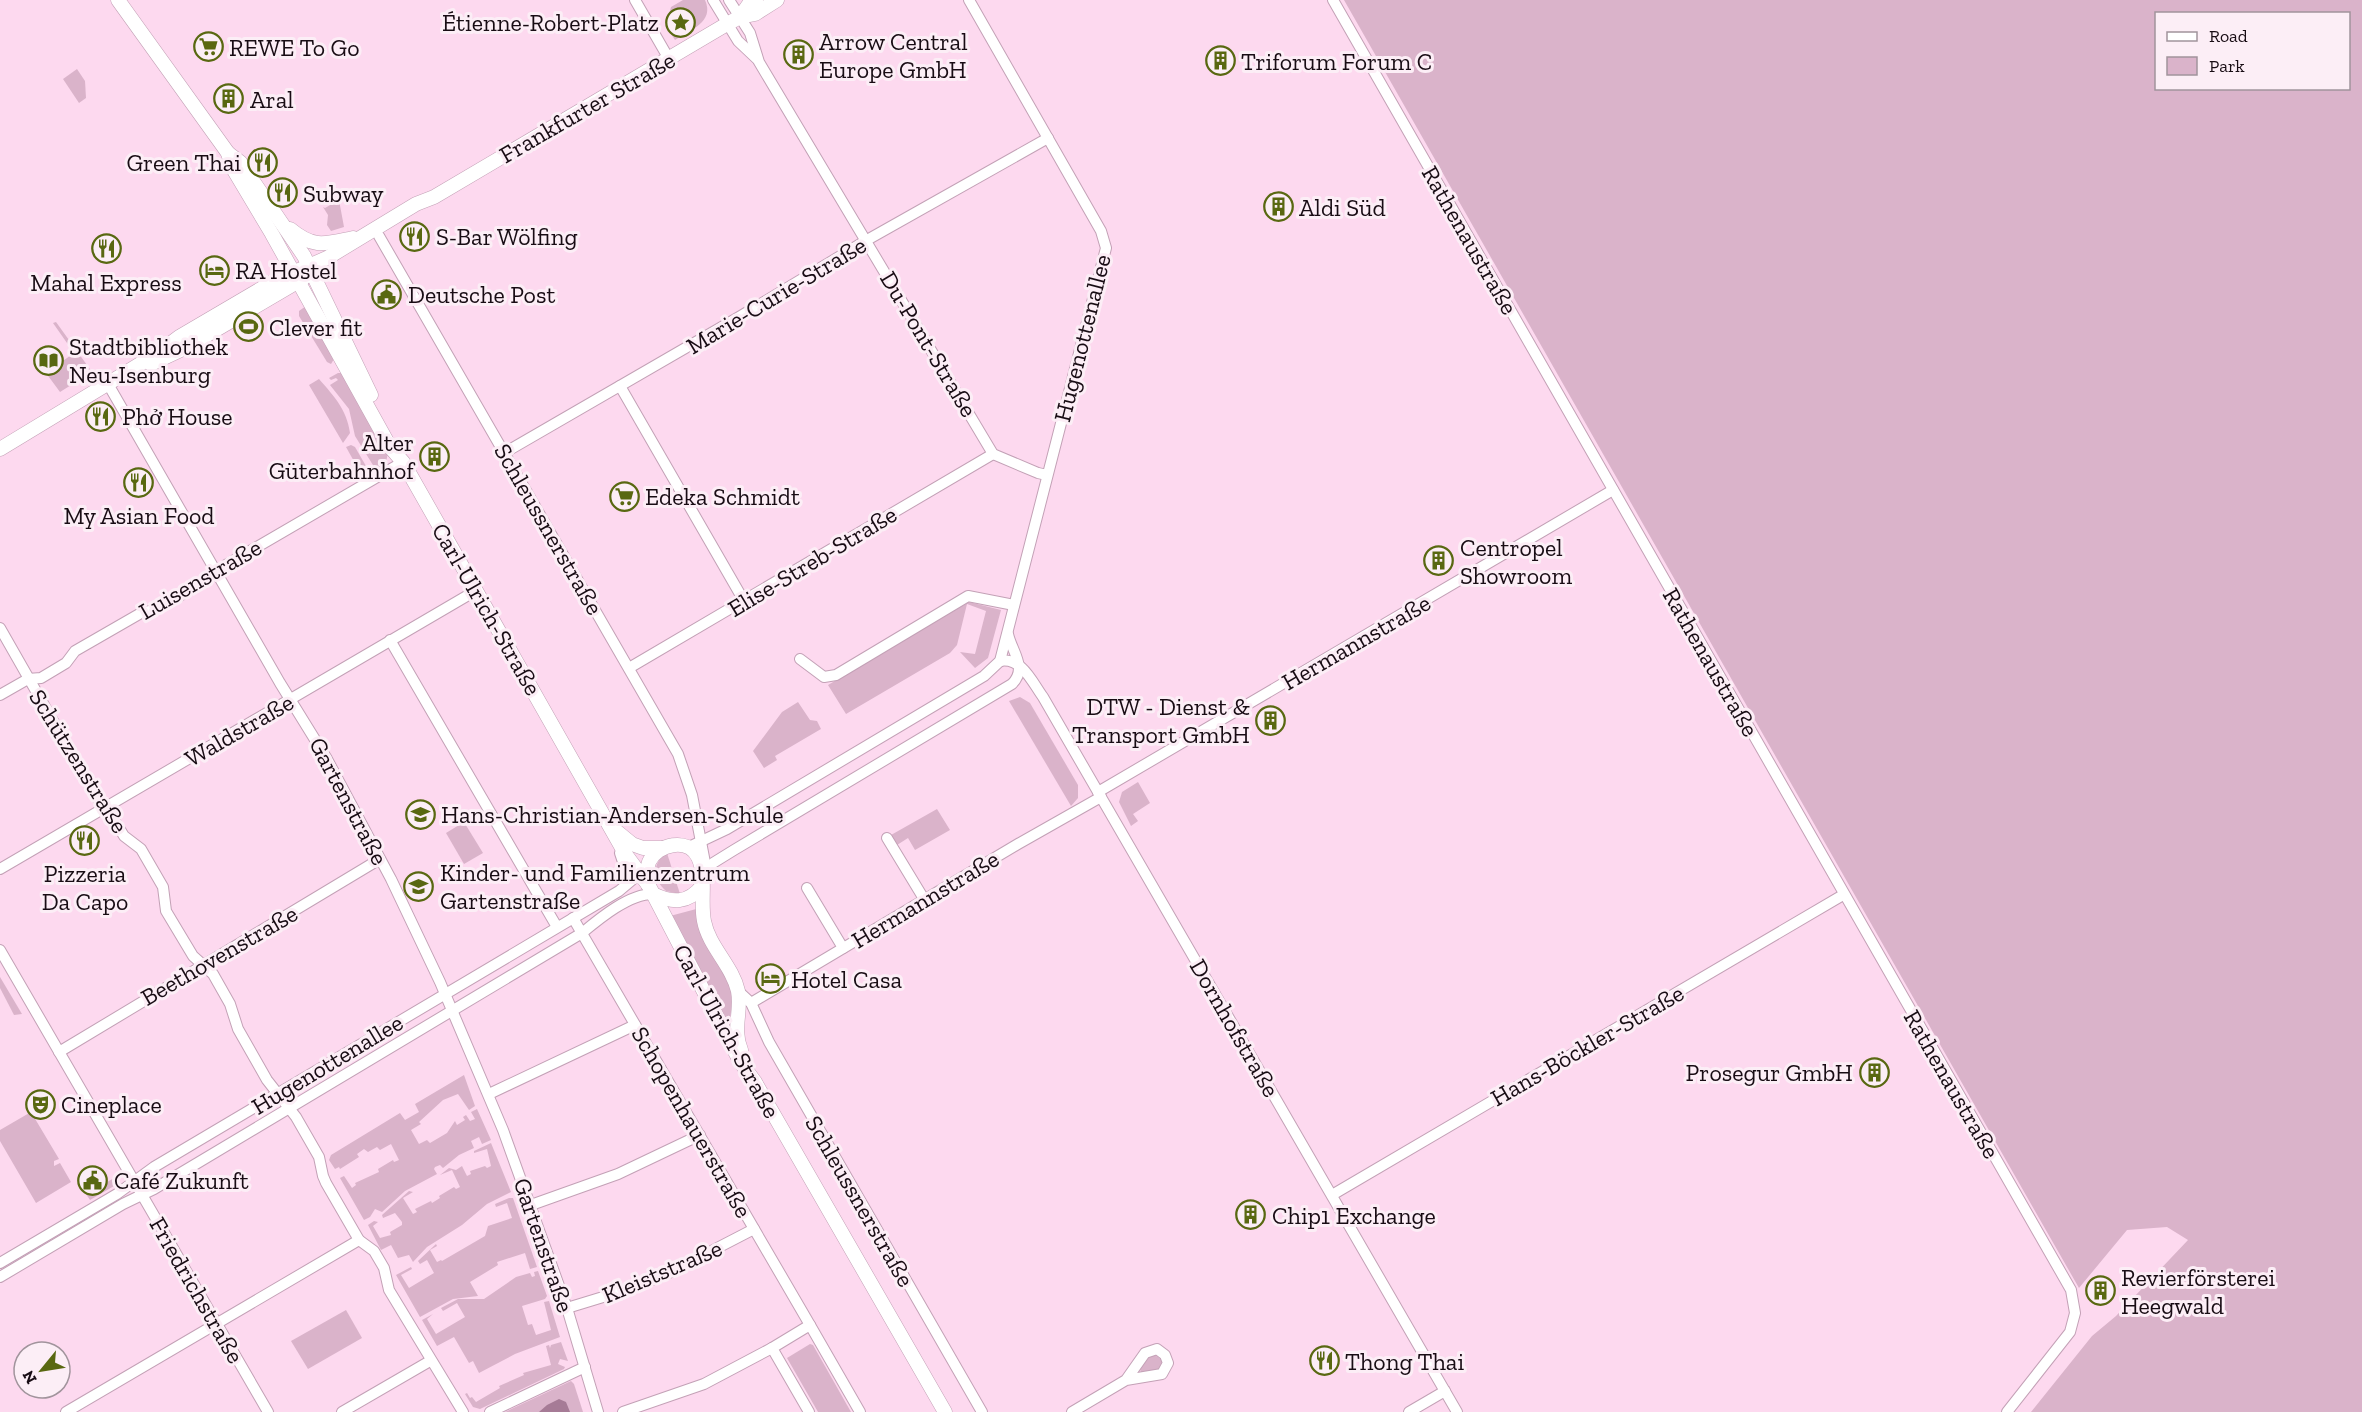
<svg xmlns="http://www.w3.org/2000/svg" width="2362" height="1412" font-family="'Zilla Slab',serif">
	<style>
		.green { fill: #dab3ca; fill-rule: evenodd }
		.water { fill: #a67b96 }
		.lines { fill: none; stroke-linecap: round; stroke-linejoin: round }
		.minor-casing { stroke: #c3a1b6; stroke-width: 12 }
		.major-casing { stroke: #c3a1b6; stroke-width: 15 }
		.minor { stroke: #fff; stroke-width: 10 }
		.major { stroke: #fff; stroke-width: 14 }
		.labels { text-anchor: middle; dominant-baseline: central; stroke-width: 6; stroke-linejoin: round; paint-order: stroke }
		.poi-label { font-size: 24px; fill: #180c14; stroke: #fceef6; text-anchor: start }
		.street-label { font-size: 24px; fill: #180c14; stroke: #fceef6 }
	</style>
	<rect width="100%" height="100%" fill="#fdd9ef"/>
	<!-- green -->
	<g class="green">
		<path d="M 683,0 L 705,0 C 715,22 690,30 675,40 L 666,26 L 671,7 Z"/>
		<path d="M 1344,0 L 2362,0 L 2362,1412 L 2031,1412 L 2092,1336 L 2116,1316 L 2188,1240 L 2167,1227 L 2127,1230 L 2079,1288 ZM 2156,14 L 2348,14 L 2348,88 L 2156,88 Z"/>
		<path d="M 77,69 L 85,81 L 86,98 L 79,103 L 63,79 Z"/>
		<path d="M 339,200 L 344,227 L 331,231 L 327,225 L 328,215 L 323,207 L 325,208 Z"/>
		<path d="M 306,306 L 334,359 L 331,364 L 327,362 L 299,316 L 299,311 Z"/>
		<path d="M 56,322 L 92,372 L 60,392 L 46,373 L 74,353 L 53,323 Z"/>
		<path d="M 338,373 L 343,373 L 388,452 L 386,463 L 376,470 L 355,436 L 349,409 L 330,385 L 338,380 L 336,378 L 331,380 L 329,378 Z"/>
		<path d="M 319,379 C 334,396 347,410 350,433 L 343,443 L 309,385 Z"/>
		<path d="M 351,445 L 355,447 L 366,466 L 365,471 L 361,474 L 346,447 Z"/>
		<path d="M 969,602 L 1001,610 L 988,658 L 975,668 L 960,652 L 975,654 L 986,611 L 967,604 L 957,645 L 950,653 L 846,714 L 828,685 Z"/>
		<path d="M 1020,697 L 1030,703 L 1078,785 L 1078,798 L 1071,806 L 1009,701 Z"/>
		<path d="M 798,702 L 810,720 L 817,721 L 821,729 L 775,756 L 777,760 L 764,768 L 753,751 L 782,712 Z"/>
		<path d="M 1138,782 L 1150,803 L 1133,814 L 1138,821 L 1131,826 L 1119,802 L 1122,792 Z"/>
		<path d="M 937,809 L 950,830 L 915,850 L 908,838 L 897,845 L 891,835 Z"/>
		<path d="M 464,822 L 483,853 L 464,864 L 446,833 Z"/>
		<path d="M 667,853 L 680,894 L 666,891 C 653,880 651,863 667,853 Z"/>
		<path d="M 700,908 L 731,988 L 733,1001 L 729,1023 L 727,1023 L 670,916 Z"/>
		<path d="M 0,977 L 22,1014 L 14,1015 L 0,988 Z"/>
		<path d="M 464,1075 L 475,1106 L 469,1110 L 458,1094 L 443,1100 L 419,1122 L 421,1124 L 411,1130 L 419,1144 L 427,1140 L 430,1143 L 447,1133 L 455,1121 L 457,1125 L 465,1120 L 463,1117 L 466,1115 L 470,1121 L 475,1119 L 471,1112 L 477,1109 L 491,1140 L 482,1144 L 479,1137 L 471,1141 L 474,1148 L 459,1155 L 443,1168 L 440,1165 L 435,1167 L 434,1169 L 437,1174 L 405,1191 L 382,1212 L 375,1209 L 370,1217 L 364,1220 L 340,1178 L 344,1176 L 352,1188 L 356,1185 L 355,1183 L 379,1172 L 378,1169 L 393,1160 L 394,1162 L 399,1160 L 391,1144 L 380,1150 L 377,1147 L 368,1152 L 364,1149 L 357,1154 L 359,1157 L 340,1169 L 339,1167 L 335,1169 L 329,1160 L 331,1155 L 400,1113 L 405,1120 L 419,1112 L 415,1104 Z"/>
		<path d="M 31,1112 L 59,1159 L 54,1161 L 54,1166 L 60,1163 L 71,1182 L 36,1203 L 0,1141 L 0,1130 Z"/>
		<path d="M 491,1143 L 511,1192 L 487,1204 L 462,1225 L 427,1247 L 413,1262 L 409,1255 L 398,1258 L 391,1245 L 381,1250 L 368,1225 L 374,1221 L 378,1222 L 373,1226 L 380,1238 L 391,1235 L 390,1232 L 402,1225 L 402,1222 L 395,1213 L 383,1218 L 382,1215 L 409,1191 L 413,1192 L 403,1198 L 413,1214 L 417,1212 L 415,1209 L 431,1201 L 432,1203 L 440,1198 L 439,1196 L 454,1187 L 456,1189 L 460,1187 L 452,1170 L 440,1175 L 449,1168 L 456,1170 L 462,1166 L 467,1176 L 471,1174 L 470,1171 L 485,1166 L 487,1168 L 491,1166 L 487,1149 L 474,1153 L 474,1151 Z"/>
		<path d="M 116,1177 L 114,1186 L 90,1200 L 86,1194 Z"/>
		<path d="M 509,1198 L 513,1198 L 537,1267 L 530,1269 L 525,1253 L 497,1262 L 498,1265 L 470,1282 L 478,1296 L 453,1299 L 420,1317 L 396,1275 L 411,1267 L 412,1269 L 401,1275 L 409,1288 L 434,1273 L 427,1260 L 420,1264 L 418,1261 L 436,1244 L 437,1246 L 430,1250 L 437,1262 L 441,1260 L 442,1261 L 485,1236 L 488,1226 L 512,1218 L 507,1203 L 496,1207 L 495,1204 Z"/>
		<path d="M 538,1271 L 547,1296 L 545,1299 L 522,1306 L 528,1325 L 532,1324 L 536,1335 L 551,1330 L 544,1302 L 549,1301 L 560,1337 L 515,1354 L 479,1373 L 473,1361 L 469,1363 L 454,1337 L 437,1346 L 422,1320 L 433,1314 L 427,1319 L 436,1334 L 465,1317 L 457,1303 L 443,1311 L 441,1308 L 458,1299 L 484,1299 L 516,1277 L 530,1273 L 532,1277 L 535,1276 L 534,1272 Z"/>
		<path d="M 346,1310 L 362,1338 L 308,1369 L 291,1341 Z"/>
		<path d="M 561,1342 L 568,1361 L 560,1359 L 558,1364 L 565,1367 L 564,1369 L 480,1409 L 473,1407 L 465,1394 L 467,1393 L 470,1398 L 472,1397 L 476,1402 L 500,1388 L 499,1386 L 524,1375 L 523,1373 L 551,1365 L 546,1346 L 549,1345 L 550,1348 L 551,1345 Z"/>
		<path d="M 810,1344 L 813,1345 L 851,1412 L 818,1412 L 787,1358 Z"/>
		<path d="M 1155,1355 L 1162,1360 L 1162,1365 L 1158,1370 L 1141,1373 L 1140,1369 L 1148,1357 Z"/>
		<path d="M 571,1381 L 574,1384 L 583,1412 L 505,1412 Z"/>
	</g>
	<!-- water -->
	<path class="water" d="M 559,1399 L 566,1402 L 570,1412 L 539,1412 L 547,1405 Z"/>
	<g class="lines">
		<defs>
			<g id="minor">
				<path d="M 635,0 L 669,59"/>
				<path d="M 713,0 L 738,41 L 757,59"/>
				<path d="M 729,0 L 750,33 L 759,62 L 993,454 L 1038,473 L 1047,475"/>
				<path d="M 1333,0 L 2071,1290 L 2075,1313 L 2070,1332 L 2007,1412"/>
				<path d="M 379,236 L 678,754 L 692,795 L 706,868"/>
				<path d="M 108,384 L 280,683 L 327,759 L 391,879 L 440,982 L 503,1130 L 567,1308 L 598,1412"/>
				<path d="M 620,386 L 744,601"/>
				<path d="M 504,453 L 739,317 L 867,240 L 1048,138"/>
				<path d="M 0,628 L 97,798 L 110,813 L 124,836 L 141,849 L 163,887 L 166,911 L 193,956 L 213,974 L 230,1004 L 238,1029 L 267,1080 L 296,1117 L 319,1157 L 323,1176 L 326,1183 L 359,1240 L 374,1251 L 384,1268 L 389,1290 L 463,1412"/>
				<path d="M 390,640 L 557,927"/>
				<path d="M 800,659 L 824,677 L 836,675 L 968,596 L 1014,605"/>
				<path d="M 1000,661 C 1022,657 1032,682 1043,697 L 1457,1412"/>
				<path d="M 629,668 L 993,454"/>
				<path d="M 0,695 L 28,679 L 41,678 L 66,663 L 75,651 L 141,613 L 157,609 L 207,580 L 226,565 L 403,462"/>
				<path d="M 1098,792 L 1613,490"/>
				<path d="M 887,838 L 924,899"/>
				<path d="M 689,847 L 727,829 L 984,676 L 1000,661 L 1106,248 L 1101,231 L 969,0"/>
				<path d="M 620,853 L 627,874 L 626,884"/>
				<path d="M 0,869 L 477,590"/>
				<path d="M 705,873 L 713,863 L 734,850 L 1012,684 C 1028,668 1012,652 1008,634"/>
				<path d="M 807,888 L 843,948"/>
				<path d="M 573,918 L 810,1325"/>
				<path d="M 0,950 L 268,1412"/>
				<path d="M 738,991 L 751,1003 L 769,1042 L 982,1412"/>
				<path d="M 751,1003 L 1018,844 L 1101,797"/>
				<path d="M 59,1052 L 380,859"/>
				<path d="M 489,1094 L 635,1025"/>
				<path d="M 1332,1195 L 1843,895"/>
				<path d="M 531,1205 L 618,1174 L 700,1135"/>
				<path d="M 0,1263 L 117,1194 L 154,1167 L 619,891 L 644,870"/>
				<path d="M 0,1277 L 123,1204 L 154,1189 L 582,933 C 600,918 629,894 653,894"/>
				<path d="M 567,1308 L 626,1290 L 667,1274 L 754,1229"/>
				<path d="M 66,1412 L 359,1240"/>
				<path d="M 342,1412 L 430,1361"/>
				<path d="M 490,1412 L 585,1367"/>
				<path d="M 623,1412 L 704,1384 L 772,1348"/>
				<path d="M 809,1412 L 772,1348 L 810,1325 L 860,1412"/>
				<path d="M 1072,1412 L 1126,1380 L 1162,1374 L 1168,1363 L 1165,1355 L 1157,1349 L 1145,1353 L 1126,1380"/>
				<path d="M 1409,1412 L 1445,1391"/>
			</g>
			<g id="major">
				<path d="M 118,0 L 228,153 L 232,167 L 272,234 L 390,447 L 403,462 L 626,855 L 649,886 L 741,1063 L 755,1082 L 945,1412"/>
				<path d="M 740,17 L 749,4 L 756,0"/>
				<path d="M 228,153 L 240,162 L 304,256 L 371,395"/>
				<path d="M 290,229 C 314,249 325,244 353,238"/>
				<path d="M 151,364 L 185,348 L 304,278"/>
				<path d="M 0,449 L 155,355 L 179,337 L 276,280 L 327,258 L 416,204 L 434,197 L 727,24 L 740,17 L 755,14 L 777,0"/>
				<path d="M 615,830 L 632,844 L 643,848 L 663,848"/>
				<path d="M 648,885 C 647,877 646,869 649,862 C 657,844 688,837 698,857 C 707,875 700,901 704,921 C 709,947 732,965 738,991 C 742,1012 732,1028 741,1050"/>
				<path d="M 653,894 C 672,903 688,904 702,886"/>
			</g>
		</defs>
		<!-- minor casing -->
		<use href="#minor" class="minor-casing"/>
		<!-- major casing -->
		<use href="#major" class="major-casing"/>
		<!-- minor -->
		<use href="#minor" class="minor"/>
		<!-- major -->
		<use href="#major" class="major"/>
	</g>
	<!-- icons -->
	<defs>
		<symbol id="sight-ring" viewBox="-11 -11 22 22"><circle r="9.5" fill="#fceef6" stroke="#596811" stroke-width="1.5"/><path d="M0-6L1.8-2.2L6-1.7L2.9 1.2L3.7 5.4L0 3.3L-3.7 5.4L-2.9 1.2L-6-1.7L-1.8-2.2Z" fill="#596811"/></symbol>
		<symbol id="supermarket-ring" viewBox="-11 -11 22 22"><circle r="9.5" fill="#fceef6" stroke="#596811" stroke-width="1.5"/><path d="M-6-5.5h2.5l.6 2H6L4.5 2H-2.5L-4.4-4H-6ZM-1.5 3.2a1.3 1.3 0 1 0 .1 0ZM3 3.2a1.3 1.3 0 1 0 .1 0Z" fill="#596811"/></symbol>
		<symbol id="building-ring" viewBox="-11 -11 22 22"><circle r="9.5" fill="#fceef6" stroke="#596811" stroke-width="1.5"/><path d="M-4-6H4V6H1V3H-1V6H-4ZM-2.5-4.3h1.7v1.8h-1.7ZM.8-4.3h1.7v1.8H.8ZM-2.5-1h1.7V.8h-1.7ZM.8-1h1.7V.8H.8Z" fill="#596811"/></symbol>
		<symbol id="restaurant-ring" viewBox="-11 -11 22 22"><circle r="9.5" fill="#fceef6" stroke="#596811" stroke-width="1.5"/><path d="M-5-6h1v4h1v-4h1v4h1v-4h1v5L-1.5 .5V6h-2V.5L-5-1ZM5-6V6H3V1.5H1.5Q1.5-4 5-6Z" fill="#596811"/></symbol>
		<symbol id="hotel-ring" viewBox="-11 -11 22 22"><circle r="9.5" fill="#fceef6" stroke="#596811" stroke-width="1.5"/><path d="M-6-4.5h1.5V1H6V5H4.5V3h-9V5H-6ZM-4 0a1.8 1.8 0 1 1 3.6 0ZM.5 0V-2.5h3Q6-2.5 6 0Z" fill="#596811"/></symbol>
		<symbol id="civic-ring" viewBox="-11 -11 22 22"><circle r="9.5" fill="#fceef6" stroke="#596811" stroke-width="1.5"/><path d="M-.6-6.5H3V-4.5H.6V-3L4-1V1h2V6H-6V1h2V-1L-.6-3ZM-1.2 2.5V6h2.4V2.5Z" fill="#596811"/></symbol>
		<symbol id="stadium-ring" viewBox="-11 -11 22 22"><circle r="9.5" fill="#fceef6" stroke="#596811" stroke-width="1.5"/><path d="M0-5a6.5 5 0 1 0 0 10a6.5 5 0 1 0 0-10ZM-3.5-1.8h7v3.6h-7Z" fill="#596811"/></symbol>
		<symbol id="library-ring" viewBox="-11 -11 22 22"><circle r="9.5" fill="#fceef6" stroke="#596811" stroke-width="1.5"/><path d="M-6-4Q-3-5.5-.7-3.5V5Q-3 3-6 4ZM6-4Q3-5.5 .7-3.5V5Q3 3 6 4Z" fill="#596811"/></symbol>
		<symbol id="school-ring" viewBox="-11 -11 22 22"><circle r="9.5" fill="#fceef6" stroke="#596811" stroke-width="1.5"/><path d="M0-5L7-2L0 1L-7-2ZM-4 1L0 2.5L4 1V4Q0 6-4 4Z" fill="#596811"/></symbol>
		<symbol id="theatre-ring" viewBox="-11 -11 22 22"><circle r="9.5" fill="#fceef6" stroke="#596811" stroke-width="1.5"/><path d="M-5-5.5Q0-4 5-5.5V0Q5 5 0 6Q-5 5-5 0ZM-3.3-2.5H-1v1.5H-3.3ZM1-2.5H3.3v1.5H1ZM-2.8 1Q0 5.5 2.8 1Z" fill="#596811"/></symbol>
	</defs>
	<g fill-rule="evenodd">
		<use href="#sight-ring" x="664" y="6" width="33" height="33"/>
		<use href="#supermarket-ring" x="192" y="30" width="33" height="33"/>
		<use href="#building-ring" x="782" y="38" width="33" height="33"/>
		<use href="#building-ring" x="1204" y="44" width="33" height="33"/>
		<use href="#building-ring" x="212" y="82" width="33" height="33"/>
		<use href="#restaurant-ring" x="246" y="146" width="33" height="33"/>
		<use href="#restaurant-ring" x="266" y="176" width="33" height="33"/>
		<use href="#building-ring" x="1262" y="190" width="33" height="33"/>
		<use href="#restaurant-ring" x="398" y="220" width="33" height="33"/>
		<use href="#restaurant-ring" x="90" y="232" width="33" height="33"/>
		<use href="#hotel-ring" x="198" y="254" width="33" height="33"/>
		<use href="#civic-ring" x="370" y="278" width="33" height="33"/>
		<use href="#stadium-ring" x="232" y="310" width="33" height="33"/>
		<use href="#library-ring" x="32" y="344" width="33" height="33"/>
		<use href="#restaurant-ring" x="84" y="400" width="33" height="33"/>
		<use href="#building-ring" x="418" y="440" width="33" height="33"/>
		<use href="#restaurant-ring" x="122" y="466" width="33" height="33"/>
		<use href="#supermarket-ring" x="608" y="480" width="33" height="33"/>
		<use href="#building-ring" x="1422" y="544" width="33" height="33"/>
		<use href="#building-ring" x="1254" y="704" width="33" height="33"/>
		<use href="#school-ring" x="404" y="798" width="33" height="33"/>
		<use href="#restaurant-ring" x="68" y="824" width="33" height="33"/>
		<use href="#school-ring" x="402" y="870" width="33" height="33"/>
		<use href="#hotel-ring" x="754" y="962" width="33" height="33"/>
		<use href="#building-ring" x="1858" y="1056" width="33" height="33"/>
		<use href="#theatre-ring" x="24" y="1088" width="33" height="33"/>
		<use href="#civic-ring" x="76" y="1164" width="33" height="33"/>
		<use href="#building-ring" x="1234" y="1198" width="33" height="33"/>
		<use href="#building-ring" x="2084" y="1274" width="33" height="33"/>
		<use href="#restaurant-ring" x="1308" y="1344" width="33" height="33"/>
	</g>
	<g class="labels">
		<!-- poi labels -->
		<g class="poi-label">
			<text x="659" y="22" text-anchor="end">Étienne-Robert-Platz</text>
			<text x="819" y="41">Arrow Central<tspan x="819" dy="28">Europe GmbH</tspan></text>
			<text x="229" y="47">REWE To Go</text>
			<text x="1241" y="61">Triforum Forum C</text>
			<text x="250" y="99">Aral</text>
			<text x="241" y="162" text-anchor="end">Green Thai</text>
			<text x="303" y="193">Subway</text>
			<text x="1299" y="207">Aldi Süd</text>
			<text x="436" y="236">S-Bar Wölfing</text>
			<text x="235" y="270">RA Hostel</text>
			<text x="106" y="282" text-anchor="middle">Mahal Express</text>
			<text x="408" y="294">Deutsche Post</text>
			<text x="269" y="327">Clever fit</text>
			<text x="69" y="346">Stadtbibliothek<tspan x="69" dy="28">Neu-Isenburg</tspan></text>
			<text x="122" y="416">Phở House</text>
			<text x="414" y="442" text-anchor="end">Alter<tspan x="414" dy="28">Güterbahnhof</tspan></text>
			<text x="645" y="496">Edeka Schmidt</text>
			<text x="139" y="515" text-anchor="middle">My Asian Food</text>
			<text x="1460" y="547">Centropel<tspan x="1460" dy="28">Showroom</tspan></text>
			<text x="1250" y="706" text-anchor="end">DTW - Dienst &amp;<tspan x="1250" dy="28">Transport GmbH</tspan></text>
			<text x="441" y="814">Hans-Christian-Andersen-Schule</text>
			<text x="440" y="872">Kinder- und Familienzentrum<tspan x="440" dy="28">Gartenstraße</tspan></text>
			<text x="85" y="873" text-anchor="middle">Pizzeria<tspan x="85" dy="28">Da Capo</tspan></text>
			<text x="791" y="979">Hotel Casa</text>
			<text x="1853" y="1072" text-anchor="end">Prosegur GmbH</text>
			<text x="61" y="1104">Cineplace</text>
			<text x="114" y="1180">Café Zukunft</text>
			<text x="1272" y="1215">Chip1 Exchange</text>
			<text x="2121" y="1277">Revierförsterei<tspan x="2121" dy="28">Heegwald</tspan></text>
			<text x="1345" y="1361">Thong Thai</text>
		</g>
		<!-- street labels -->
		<g class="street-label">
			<text transform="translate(587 107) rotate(-30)">Frankfurter Straße</text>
			<text transform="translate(1470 240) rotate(60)">Rathenaustraße</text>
			<text transform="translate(776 295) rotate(-31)">Marie-Curie-Straße</text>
			<text transform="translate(1082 338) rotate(-76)">Hugenottenallee</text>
			<text transform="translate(929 344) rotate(59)">Du-Pont-Straße</text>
			<text transform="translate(549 529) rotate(60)">Schleussnerstraße</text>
			<text transform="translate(812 561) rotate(-31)">Elise-Streb-Straße</text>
			<text transform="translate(200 579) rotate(-30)">Luisenstraße</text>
			<text transform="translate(487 609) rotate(60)">Carl-Ulrich-Straße</text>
			<text transform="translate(1356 642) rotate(-30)">Hermannstraße</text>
			<text transform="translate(1711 662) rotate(60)">Rathenaustraße</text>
			<text transform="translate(239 730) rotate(-30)">Waldstraße</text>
			<text transform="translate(79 761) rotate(58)">Schützenstraße</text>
			<text transform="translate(349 801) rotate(62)">Gartenstraße</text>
			<text transform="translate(925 899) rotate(-31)">Hermannstraße</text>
			<text transform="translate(219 955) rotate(-30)">Beethovenstraße</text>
			<text transform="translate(1235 1028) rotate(60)">Dornhofstraße</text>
			<text transform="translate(727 1031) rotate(61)">Carl-Ulrich-Straße</text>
			<text transform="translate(1587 1045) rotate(-30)">Hans-Böckler-Straße</text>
			<text transform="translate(327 1064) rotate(-31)">Hugenottenallee</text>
			<text transform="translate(1952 1084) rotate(60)">Rathenaustraße</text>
			<text transform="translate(692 1122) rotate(60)">Schopenhauerstraße</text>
			<text transform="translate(860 1201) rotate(60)">Schleussnerstraße</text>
			<text transform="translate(544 1245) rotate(71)">Gartenstraße</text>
			<text transform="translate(662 1271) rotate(-23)">Kleiststraße</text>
			<text transform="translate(197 1290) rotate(60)">Friedrichstraße</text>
		</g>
	</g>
	<!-- legend -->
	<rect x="2155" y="12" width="195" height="78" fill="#fceef6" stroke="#a1949c" stroke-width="1.5"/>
	<rect x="2167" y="32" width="30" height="9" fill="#ffffff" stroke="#a1949c" stroke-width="1.5"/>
	<text x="2209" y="42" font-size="18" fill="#180c14">Road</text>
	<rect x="2167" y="57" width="30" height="18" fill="#dab3ca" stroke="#a1949c" stroke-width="1.5"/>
	<text x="2209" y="72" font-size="18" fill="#180c14">Park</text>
	<!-- north arrow -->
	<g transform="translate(42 1370) rotate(240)"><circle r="28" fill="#fceef6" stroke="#a1949c" stroke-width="1.5"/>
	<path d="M0-4.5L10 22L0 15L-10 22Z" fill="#596811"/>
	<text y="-9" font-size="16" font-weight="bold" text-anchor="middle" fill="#180c14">N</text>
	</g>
</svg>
